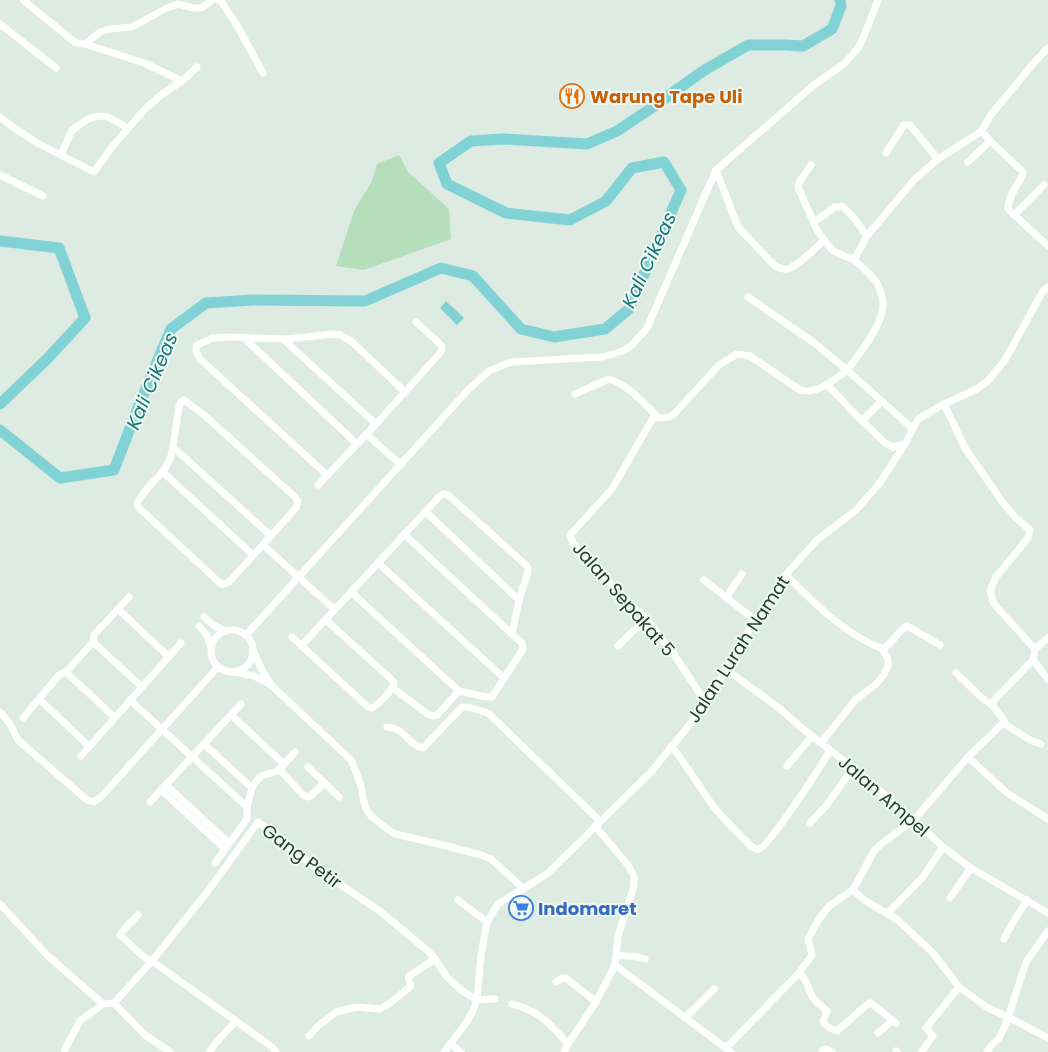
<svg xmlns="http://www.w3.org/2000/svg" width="1048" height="1052" font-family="Poppins,sans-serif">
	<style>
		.green { fill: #b5deba }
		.water { fill: #81d2d4 }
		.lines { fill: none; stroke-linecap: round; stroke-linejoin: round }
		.river { stroke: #81d2d4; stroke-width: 11 }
		.street { stroke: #fff; stroke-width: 7 }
		.labels { text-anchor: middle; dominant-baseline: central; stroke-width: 4; stroke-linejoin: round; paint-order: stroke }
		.food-label { font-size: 18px; font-weight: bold; fill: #c56008; stroke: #eef7f1; text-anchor: start }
		.street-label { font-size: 18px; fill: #1e3b30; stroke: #eef7f1 }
		.shop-label { font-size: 18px; font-weight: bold; fill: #366cbe; stroke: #eef7f1; text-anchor: start }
		.water-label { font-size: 19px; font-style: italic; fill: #15767a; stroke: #eef7f1 }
	</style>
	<rect width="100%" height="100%" fill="#deebe3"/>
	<!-- green -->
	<path class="green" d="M 399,155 L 408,172 L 449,209 L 451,239 L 364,270 L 336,266 L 354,211 L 372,181 L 377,164 Z"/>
	<!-- water -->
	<path class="water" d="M 446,301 L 464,318 L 457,325 L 440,308 Z"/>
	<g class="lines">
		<!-- river -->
		<g class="river">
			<path d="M 0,241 L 59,248 L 85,318 L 47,359 L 0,404"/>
			<path d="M 0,430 L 60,478 L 114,470 L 139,405 L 171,329 L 206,303 L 253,300 L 365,301 L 441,268 L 473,276 L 521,329 L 554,337 L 605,329 L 629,309 L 681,190 L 664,162 L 632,168 L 606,201 L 570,220 L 506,213 L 447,184 L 439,163 L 471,141 L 503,139 L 587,144 L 617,131 L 656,105 L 703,71 L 748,45 L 785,45 L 803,46 L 832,29 L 841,6 L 840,0"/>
		</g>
		<!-- street -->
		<g class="street">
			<path d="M 23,0 L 72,40 L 76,43 L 85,44 L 100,32 L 110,29 L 132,27 L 167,8 L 178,4 L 193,8 L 199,8 L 203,7 L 212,0"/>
			<path d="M 218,0 L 221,1 L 238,27 L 263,73"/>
			<path d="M 0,24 L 56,68"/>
			<path d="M 85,44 L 144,63 L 182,81"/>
			<path d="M 0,117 L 14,128 L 39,144 L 94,172 L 112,147 L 145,109 L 161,95 L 182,81 L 197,67"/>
			<path d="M 982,131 L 990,141 L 1023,172 L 1022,176 C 1017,186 1008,197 1008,209 L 1048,246"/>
			<path d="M 886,153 L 904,125 L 910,125 L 938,159"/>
			<path d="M 61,155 L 72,130 L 88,119 L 98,116 L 108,117 L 128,128"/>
			<path d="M 968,162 L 990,141"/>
			<path d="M 811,165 L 800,181 L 798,187 L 817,230 L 824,240"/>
			<path d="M 716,170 L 738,227 L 775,266 C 779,268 782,270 787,269 C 795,268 817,247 824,240 L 833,251 L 854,260"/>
			<path d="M 0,175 L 43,196"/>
			<path d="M 1014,215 L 1044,185"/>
			<path d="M 814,222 L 835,207 L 842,206 L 855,219 L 867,236"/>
			<path d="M 748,297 L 813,342 L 847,370 C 859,355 882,326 883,305 C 883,298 880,289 877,283 C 871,274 862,267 854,260 L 867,236 L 914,180 L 938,159 L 982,131 L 990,116 L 1032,65 L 1048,48"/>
			<path d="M 244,338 L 357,444"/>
			<path d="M 283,339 L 376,424"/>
			<path d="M 827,385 L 845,403"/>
			<path d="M 575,394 L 609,379 C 629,385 643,403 658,417"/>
			<path d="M 849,408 L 885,443 L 893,447 L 905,444"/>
			<path d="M 862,421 L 878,405"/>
			<path d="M 366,434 L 401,465"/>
			<path d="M 173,447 L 179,406 L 182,401 L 184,400 L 203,414 L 295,497 L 298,502 L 296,508 L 229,582 L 225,584 L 221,584 L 138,507 L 137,503 C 149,480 169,475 173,447 L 271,536"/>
			<path d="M 163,472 L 253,555"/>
			<path d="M 327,475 L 200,359 C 197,353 194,350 197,345 L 213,338 L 228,337 L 287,339 L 335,334 L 340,335 L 351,341 L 405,392"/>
			<path d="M 318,485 L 376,424 L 441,352 L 442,347 L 439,343 L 416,322"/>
			<path d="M 425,511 L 519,600"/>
			<path d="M 404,534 L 512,634"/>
			<path d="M 263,545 L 334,609"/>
			<path d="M 378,563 L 504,678"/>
			<path d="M 786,575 C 815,604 844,633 882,649 C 893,644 897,631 907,626 L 940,645"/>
			<path d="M 704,580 L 755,620"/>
			<path d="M 726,598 L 742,574"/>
			<path d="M 118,609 L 169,657"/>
			<path d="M 204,617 L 213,625 L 225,631"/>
			<path d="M 199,626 L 207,635 L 211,647"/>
			<circle cx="232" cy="651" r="21"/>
			<path d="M 246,635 L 468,390 L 489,371 L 511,362 L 602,357 L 623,351 L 632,345 L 647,328 L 716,170 L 815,84 L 844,64 L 859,47 L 868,26 L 878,0"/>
			<path d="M 292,637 L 368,707 L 372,708 C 380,703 391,692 394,683 L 391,679 L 326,620"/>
			<path d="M 93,642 L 142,687"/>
			<path d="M 301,646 L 440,496 L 444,494 L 448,495 L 527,566 L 528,570 L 527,575 L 519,600 L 512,634 L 522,643 L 523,649 L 492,697 L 486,697 L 459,691 L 351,592"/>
			<path d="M 618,646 L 633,631 L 647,620"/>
			<path d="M 1035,649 L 1048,638"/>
			<path d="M 253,650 L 261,668 L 271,685"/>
			<path d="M 1033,660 L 1048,679"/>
			<path d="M 727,670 L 779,708 L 803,729 L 853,768 L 914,820 L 943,847 L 971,868 L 1048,913"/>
			<path d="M 66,672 L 114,717"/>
			<path d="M 234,672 L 254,676 L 271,685 L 351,760 C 355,769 358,777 361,786 C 363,794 363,805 368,812 C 373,820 388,829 395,834 L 451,847 L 481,855 L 491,859 L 524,889"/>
			<path d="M 956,673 L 981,697 L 992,705"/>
			<path d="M 393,688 L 429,715 L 433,716 L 437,715 L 459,691"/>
			<path d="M 39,699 L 89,746"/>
			<path d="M 130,700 L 247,807"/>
			<path d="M 706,703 L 673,653 L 647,620 L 596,569 L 573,543 L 570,535 L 612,489 L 653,418 L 669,417 L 674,414 L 719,365 L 737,354 L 750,356 L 800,390 C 817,395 834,380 847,370 L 913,429"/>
			<path d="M 0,712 L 10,724 L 18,740 L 87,800 L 94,802 L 102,796 L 218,667"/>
			<path d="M 231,715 L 284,764"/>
			<path d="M 23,718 L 59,675 L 66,672 L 93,642 L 94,635 L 129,597"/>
			<path d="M 1003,723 L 1030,740 L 1041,744"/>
			<path d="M 387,727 C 406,728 408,746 423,748 L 462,707 L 468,707 L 488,713 L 600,821"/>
			<path d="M 821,743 L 856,699 L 875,685 L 883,676 L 888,666 L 888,659 L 882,649"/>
			<path d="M 204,744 L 252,788"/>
			<path d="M 671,746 C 687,765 699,787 714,807 C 725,821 739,834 752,847 C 754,848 756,850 759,849 C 768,848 823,763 830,750"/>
			<path d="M 81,756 L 181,643"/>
			<path d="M 968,757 L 1007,793 L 1048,819"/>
			<path d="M 787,766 L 812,736"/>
			<path d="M 308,767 L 339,797"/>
			<path d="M 279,769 L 303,795 L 308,797 L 311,796 L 324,783"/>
			<path d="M 166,785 L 229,843"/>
			<path d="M 161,790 L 225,849"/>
			<path d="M 150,802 L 241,704"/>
			<path d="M 810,823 L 826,806 L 853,768"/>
			<path d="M 595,826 L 628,865 L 634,876 L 634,886 L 618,936 L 615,965 L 731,1052"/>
			<path d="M 215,863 L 247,819 L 247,807 L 252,788 L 255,783 L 261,776 L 278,771 L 295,752"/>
			<path d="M 853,890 L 864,900 L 898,920 L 933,953 L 959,987 L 988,1008 L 1008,1017 L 1048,1038"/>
			<path d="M 950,898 L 971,868"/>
			<path d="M 458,900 L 487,922"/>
			<path d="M 0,904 L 48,956 L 103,1004"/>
			<path d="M 887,914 L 923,877 L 943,847"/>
			<path d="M 138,915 L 126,927 L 120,935 L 122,937 L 145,958 L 152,961 L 208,891 L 258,822 L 316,868 L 381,912 L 428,951 L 435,959 L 447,977 L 461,990 L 477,1000 L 495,999"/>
			<path d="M 1004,939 L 1009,929 L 1027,900"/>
			<path d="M 616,955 L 638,957 L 645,959"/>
			<path d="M 799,973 C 808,981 807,986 812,996 C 815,1002 822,1006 827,1011 L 823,1021 C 825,1026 831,1029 837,1031 L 869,1003 L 871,1003 L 896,1023"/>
			<path d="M 556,982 L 562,978 L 566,978 L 596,1002"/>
			<path d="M 114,1003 L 145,1035 L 170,1052"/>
			<path d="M 512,1004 C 540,1011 550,1024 568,1044"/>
			<path d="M 685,1018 L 714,989"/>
			<path d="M 878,1033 L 893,1020"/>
			<path d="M 309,1036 L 319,1025 L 336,1012 L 356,1007 L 380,1009 L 390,1003 L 410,987 C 412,983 407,980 409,976 L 435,959"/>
			<path d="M 450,1044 L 461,1052"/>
			<path d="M 726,1048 L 799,973 L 812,955 L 808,939 L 819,919 L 829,906 L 853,890 L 874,851 L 881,844 L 914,820 L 968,757 L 1003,723 L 1004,720 L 992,705 L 995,699 L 1033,660 L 1035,649 L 994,604 L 990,591 L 996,577 L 1028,538 L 1030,530 L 1016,518 L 1001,500 L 965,448 L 944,404"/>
			<path d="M 896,1051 L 897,1052"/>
			<path d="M 64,1052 L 66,1047 L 80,1021 L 103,1004 L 114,1003 L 152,961 L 272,1047 L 276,1052"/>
			<path d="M 209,1052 L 215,1044 L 236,1021"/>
			<path d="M 444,1052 L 466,1023 L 472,1013 L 477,1000 L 481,955 L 487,922 L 498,904 L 547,874 L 651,772 L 703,708 L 755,620 L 789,571 L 817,540 L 855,511 L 879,484 L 905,444 L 918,419 L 944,404 L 975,390 L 988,381 L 1005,360 L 1043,291 L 1048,287"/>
			<path d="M 564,1052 L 568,1044 L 596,1002 L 615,965"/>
			<path d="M 822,1052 L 824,1049 L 826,1049 L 832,1052"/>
			<path d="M 921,1052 L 933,1036 L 926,1028 L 959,987"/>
			<path d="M 987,1052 L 991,1046 L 999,1038 L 1006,1024 L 1026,962 L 1048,931"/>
		</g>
	</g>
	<!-- icons -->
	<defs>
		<symbol id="restaurant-ring" viewBox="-11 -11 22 22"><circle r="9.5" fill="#eef7f1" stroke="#e8710a" stroke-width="1.5"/><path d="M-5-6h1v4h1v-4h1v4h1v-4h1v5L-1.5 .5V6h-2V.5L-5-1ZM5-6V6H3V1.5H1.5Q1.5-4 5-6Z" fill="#e8710a"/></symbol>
		<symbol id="supermarket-ring" viewBox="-11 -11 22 22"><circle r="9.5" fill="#eef7f1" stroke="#3f7fe0" stroke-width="1.5"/><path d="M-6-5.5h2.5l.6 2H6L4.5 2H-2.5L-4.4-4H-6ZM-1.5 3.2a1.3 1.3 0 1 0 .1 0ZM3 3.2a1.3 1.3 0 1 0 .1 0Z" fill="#3f7fe0"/></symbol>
	</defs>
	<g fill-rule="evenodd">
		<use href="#restaurant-ring" x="558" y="82" width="28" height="28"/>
		<use href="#supermarket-ring" x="507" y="894" width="28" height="28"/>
	</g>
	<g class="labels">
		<!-- food labels -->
		<g class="food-label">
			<text x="590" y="96">Warung Tape Uli</text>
		</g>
		<!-- street labels -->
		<g class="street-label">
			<text transform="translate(624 599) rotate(49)">Jalan Sepakat 5</text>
			<text transform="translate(738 649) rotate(-57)">Jalan Lurah Namat</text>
			<text transform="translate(884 796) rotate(41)">Jalan Ampel</text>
			<text transform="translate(302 856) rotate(37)">Gang Petir</text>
		</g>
		<!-- shop labels -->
		<g class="shop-label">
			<text x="538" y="908">Indomaret</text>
		</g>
		<!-- water labels -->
		<g class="water-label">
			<text transform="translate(649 260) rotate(-65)">Kali Cikeas</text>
			<text transform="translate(152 381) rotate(-67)">Kali Cikeas</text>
		</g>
	</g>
</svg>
